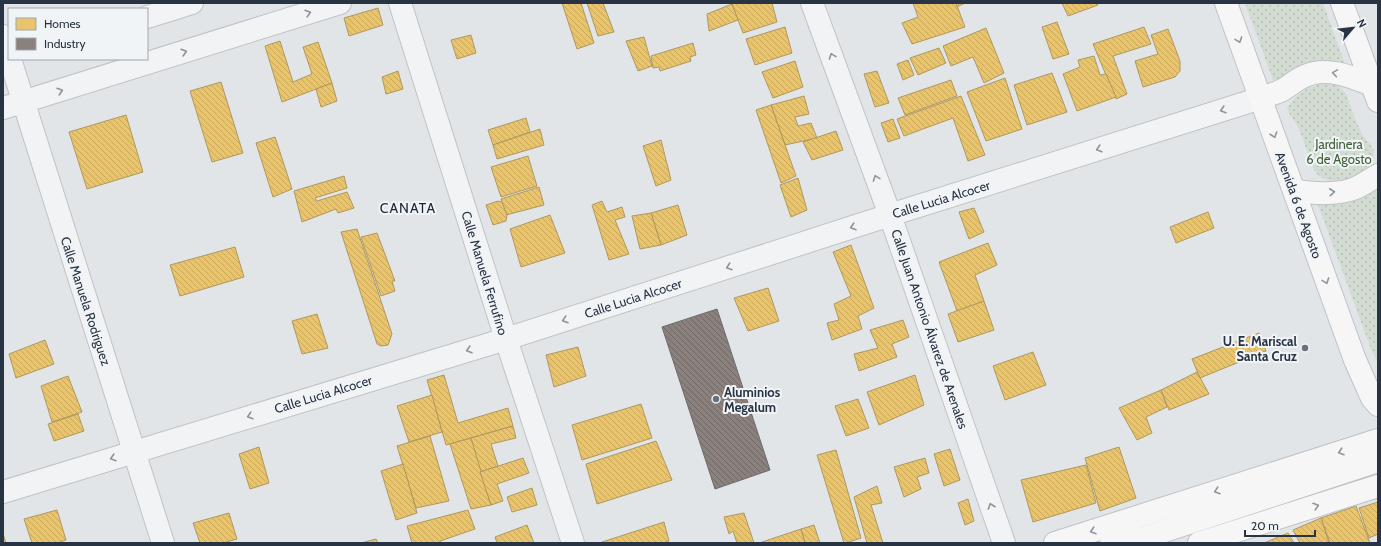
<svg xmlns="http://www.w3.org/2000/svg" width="1381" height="546" font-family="Cabin,sans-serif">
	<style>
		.grass { fill: url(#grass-dots) }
		.homes { fill: url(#homes-back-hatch); stroke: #af985e }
		.industry { fill: url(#industry-back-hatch); stroke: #6d6a6b }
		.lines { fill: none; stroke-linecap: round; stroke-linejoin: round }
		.minor-casing { stroke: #c0c3c6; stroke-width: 24 }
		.primary-casing { stroke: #bfc2c6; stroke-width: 24 }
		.minor { stroke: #f2f3f4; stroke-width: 22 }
		.primary { stroke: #f6f6f7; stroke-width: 22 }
		.oneway { stroke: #8d939c }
		.oneway2 { stroke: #8f949d }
		.poi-dot { fill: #69717d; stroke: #f0f4f7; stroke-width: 1.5 }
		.labels { text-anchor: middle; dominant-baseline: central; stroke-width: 4; stroke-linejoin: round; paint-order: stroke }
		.park-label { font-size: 13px; fill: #3f6034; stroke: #f0f4f7 }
		.street-label { font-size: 13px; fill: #283343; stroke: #f0f4f7 }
		.poi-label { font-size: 13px; font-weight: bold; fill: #283343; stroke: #f0f4f7; text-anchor: end }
		.neighbourhood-label { font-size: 14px; letter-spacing: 1px; fill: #1a2434; stroke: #f0f4f7 }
	</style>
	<defs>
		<pattern id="grass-dots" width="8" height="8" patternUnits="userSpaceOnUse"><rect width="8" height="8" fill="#d3dcd3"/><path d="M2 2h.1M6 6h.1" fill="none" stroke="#b5bdb6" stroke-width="1.8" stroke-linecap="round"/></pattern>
		<pattern id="homes-back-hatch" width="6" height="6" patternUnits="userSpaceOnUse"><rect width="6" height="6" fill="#e9c46a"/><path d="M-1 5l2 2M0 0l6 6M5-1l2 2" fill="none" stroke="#c8a95d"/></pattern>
		<pattern id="industry-back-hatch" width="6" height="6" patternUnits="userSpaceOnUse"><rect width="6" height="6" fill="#8a817c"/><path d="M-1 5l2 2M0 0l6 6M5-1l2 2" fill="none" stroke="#716a67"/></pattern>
	</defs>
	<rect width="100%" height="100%" fill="#e2e5e8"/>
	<!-- grass -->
	<g class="grass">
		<path d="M 1245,3 L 1323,3 L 1345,64 L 1296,71 L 1279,79 L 1273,80 Z"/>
		<path d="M 1323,83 C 1335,83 1339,85 1346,94 C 1351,107 1357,126 1364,137 C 1367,142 1373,145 1374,152 C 1374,155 1372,158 1371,160 C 1364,180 1333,189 1317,174 C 1312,169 1304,140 1300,132 C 1297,123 1290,117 1287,108 C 1296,94 1307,87 1323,83 Z"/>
		<path d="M 1378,187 L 1378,364 L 1371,349 L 1318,205 L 1337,204 L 1351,201 Z"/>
	</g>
	<!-- homes -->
	<g class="homes">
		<path d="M 562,3 L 581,3 L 594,43 L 577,49 Z"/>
		<path d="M 587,3 L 603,3 L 614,32 L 598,36 Z"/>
		<path d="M 735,3 L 772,3 L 777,22 L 743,33 L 732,4 Z"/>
		<path d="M 913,3 L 956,3 L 965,27 L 912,44 L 902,23 L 918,17 Z"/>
		<path d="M 956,3 L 965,3 L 957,7 Z"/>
		<path d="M 1062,3 L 1097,3 L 1098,5 L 1068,16 Z"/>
		<path d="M 732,4 L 738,20 L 709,31 L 707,14 Z"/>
		<path d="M 378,8 L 383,25 L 349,36 L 344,18 Z"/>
		<path d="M 1057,22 L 1069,54 L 1053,59 L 1042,27 Z"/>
		<path d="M 785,27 L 792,53 L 755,65 L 746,39 Z"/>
		<path d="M 1144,27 L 1151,44 L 1113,56 L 1127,94 L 1116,99 L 1093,44 Z"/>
		<path d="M 986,28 L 1004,73 L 984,83 L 973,57 L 951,66 L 943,46 Z"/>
		<path d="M 1168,29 L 1180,61 L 1180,71 L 1175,77 L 1143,87 L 1135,61 L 1158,54 L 1151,35 Z"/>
		<path d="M 471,35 L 476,53 L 457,59 L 451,40 Z"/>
		<path d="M 644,37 L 652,66 L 638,71 L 626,41 Z"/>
		<path d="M 280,41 L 293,82 L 312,74 L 303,47 L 318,42 L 332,83 L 282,102 L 265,46 Z"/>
		<path d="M 693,43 L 696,55 L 690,57 L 691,61 L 660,71 L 659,67 L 653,68 L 651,56 Z"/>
		<path d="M 939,48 L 946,63 L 918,75 L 910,58 Z"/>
		<path d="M 1094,56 L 1100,75 L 1106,74 L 1116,97 L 1077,111 L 1063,74 L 1080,67 L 1078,60 Z"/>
		<path d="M 908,60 L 914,75 L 903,80 L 897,64 Z"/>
		<path d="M 795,61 L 803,87 L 773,98 L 762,72 Z"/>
		<path d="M 398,71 L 403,89 L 386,94 L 382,77 Z"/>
		<path d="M 877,71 L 889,103 L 875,107 L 864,74 Z"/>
		<path d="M 1052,73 L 1067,112 L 1027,125 L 1014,85 Z"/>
		<path d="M 1005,78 L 1022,129 L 986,141 L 967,92 Z"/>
		<path d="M 951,80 L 957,96 L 905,115 L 898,98 Z"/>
		<path d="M 221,82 L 243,153 L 212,162 L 190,91 Z"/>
		<path d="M 332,83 L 337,101 L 321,107 L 316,89 Z"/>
		<path d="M 804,96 L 809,114 L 795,117 L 798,126 L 811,123 L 817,138 L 785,145 L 771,105 Z"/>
		<path d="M 961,96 L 985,155 L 968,161 L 953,118 L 904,136 L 897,119 Z"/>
		<path d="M 771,105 L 796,176 L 781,183 L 756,110 Z"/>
		<path d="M 126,115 L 143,172 L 87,189 L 69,132 Z"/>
		<path d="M 526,118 L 530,132 L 493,145 L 488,130 Z"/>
		<path d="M 893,119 L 900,138 L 888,142 L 881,123 Z"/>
		<path d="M 540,129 L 544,145 L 497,159 L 493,145 Z"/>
		<path d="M 836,131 L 843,150 L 812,160 L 803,142 Z"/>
		<path d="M 275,137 L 292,189 L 273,197 L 256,143 Z"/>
		<path d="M 661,140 L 671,180 L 656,186 L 643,146 Z"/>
		<path d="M 528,156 L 537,186 L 501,197 L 491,167 Z"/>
		<path d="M 344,176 L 347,188 L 315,198 L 317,201 L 347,192 L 354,208 L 338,213 L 336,209 L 302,222 L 294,191 Z"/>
		<path d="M 798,178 L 807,210 L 791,217 L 780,185 Z"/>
		<path d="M 539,187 L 544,205 L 506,215 L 501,199 Z"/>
		<path d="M 498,201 L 502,202 L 507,215 L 506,221 L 493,225 L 486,205 Z"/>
		<path d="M 602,201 L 607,212 L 622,207 L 625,217 L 615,220 L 629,254 L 609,260 L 592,205 Z"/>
		<path d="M 678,205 L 687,235 L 661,245 L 651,213 Z"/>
		<path d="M 974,208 L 984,232 L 969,239 L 959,212 Z"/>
		<path d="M 1208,212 L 1214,228 L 1176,243 L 1170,227 Z"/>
		<path d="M 651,213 L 661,245 L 640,249 L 632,216 Z"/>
		<path d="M 550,215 L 565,253 L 521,267 L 510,229 Z"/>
		<path d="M 357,229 L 392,334 L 388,345 L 381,346 L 377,344 L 341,232 Z"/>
		<path d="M 377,233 L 395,281 L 392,281 L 395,291 L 381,296 L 361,237 Z"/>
		<path d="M 988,243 L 997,265 L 975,275 L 984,301 L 957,311 L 939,262 Z"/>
		<path d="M 851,245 L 874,308 L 858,316 L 862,329 L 832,340 L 827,323 L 839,320 L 834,304 L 851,296 L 833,252 Z"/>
		<path d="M 235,247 L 244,277 L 180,296 L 170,265 Z"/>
		<path d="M 768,288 L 779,321 L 748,331 L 734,298 Z"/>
		<path d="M 984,301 L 994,330 L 958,342 L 948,314 Z"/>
		<path d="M 317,314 L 328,348 L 302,354 L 292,321 Z"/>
		<path d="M 903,320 L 909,337 L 892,344 L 897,357 L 859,371 L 854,354 L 878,348 L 870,330 Z"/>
		<path d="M 1259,333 L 1266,351 L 1200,378 L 1192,359 Z"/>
		<path d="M 45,340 L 54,364 L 16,378 L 9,354 Z"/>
		<path d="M 578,347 L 586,376 L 554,387 L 546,355 Z"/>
		<path d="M 1033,352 L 1046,385 L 1005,400 L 993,366 Z"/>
		<path d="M 1197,372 L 1209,394 L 1169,410 L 1161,390 Z"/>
		<path d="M 444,375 L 458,423 L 508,408 L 513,426 L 446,445 L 427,380 Z"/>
		<path d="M 915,375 L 924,405 L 879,425 L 867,392 Z"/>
		<path d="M 68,376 L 82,412 L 52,422 L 41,386 Z"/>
		<path d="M 1161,390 L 1167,407 L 1146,417 L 1152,433 L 1137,440 L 1119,408 Z"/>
		<path d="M 432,395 L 442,432 L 409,442 L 397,406 Z"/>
		<path d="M 858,399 L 869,428 L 846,436 L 835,406 Z"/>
		<path d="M 641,404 L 652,438 L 582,460 L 572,425 Z"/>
		<path d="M 78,414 L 84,431 L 54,441 L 48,424 Z"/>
		<path d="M 513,426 L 516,438 L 491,444 L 498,466 L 480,472 L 471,438 Z"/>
		<path d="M 430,436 L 449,501 L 416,508 L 397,446 Z"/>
		<path d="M 471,438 L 491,505 L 471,509 L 450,444 Z"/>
		<path d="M 656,441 L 672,480 L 597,504 L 586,464 Z"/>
		<path d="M 259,447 L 269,483 L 250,489 L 239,454 Z"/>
		<path d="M 1119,447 L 1136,498 L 1100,511 L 1085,458 Z"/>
		<path d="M 950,449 L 960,480 L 944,486 L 934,454 Z"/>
		<path d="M 836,450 L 861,538 L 846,543 L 844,543 L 817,455 Z"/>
		<path d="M 523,458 L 529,473 L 497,484 L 503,501 L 491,505 L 480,472 Z"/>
		<path d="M 925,458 L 929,473 L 917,477 L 921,489 L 904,497 L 894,467 Z"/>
		<path d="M 403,464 L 417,513 L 396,520 L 381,471 Z"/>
		<path d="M 1086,465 L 1096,503 L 1033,522 L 1021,480 Z"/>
		<path d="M 877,486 L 882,503 L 871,505 L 883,543 L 867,543 L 854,497 Z"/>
		<path d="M 532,488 L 537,505 L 512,512 L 507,497 Z"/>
		<path d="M 968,499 L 974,521 L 965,525 L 958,503 Z"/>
		<path d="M 1378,502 L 1378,534 L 1369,538 L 1359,508 Z"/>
		<path d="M 1356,506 L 1370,543 L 1330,543 L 1321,518 Z"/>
		<path d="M 57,510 L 66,540 L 57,543 L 32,543 L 24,519 Z"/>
		<path d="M 468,510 L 475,529 L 440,541 L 441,543 L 412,543 L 407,526 Z"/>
		<path d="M 229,513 L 237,539 L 223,543 L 200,543 L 193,523 Z"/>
		<path d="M 744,513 L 754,543 L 737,543 L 733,531 L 729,534 L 724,517 Z"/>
		<path d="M 1321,518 L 1329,543 L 1300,543 L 1293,530 Z"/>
		<path d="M 664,522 L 669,541 L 663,543 L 599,543 Z"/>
		<path d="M 527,525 L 534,543 L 497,543 L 495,537 Z"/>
		<path d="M 814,525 L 820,543 L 805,543 L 801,529 Z"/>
		<path d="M 801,529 L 805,543 L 759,543 Z"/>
		<path d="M 1288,533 L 1294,543 L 1264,543 Z"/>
		<path d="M 3,534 L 6,543 L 3,543 Z"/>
		<path d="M 376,539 L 378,543 L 361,543 Z"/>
	</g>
	<!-- industry -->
	<path class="industry" d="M 717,309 L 770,470 L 715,489 L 662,327 Z"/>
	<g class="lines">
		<defs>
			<g id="minor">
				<path d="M 400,3 L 506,339 L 573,543"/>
				<path d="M 812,3 L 890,215 L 1004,543"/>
				<path d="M 147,17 L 192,3"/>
				<path d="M 3,36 L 9,56"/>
				<path d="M 10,59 L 163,543"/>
				<path d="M 3,108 L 340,3"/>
				<path d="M 3,492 L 506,339 L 890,215 L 1261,98"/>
			</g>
			<g id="primary">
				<path d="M 1226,3 L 1355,360 L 1372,398 L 1378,405"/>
				<path d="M 1342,3 L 1378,101"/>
				<path d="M 1261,98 C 1268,95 1278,93 1284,89 C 1291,85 1297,79 1305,76 C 1327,66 1352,77 1372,85"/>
				<path d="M 1294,191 C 1312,193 1332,195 1350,190 C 1361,187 1369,180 1378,175"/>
				<path d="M 1055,543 L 1378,440"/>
				<path d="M 1111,543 L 1140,539"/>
				<path d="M 1132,543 L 1140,539 L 1378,461"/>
				<path d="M 1199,543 L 1378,486"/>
			</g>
		</defs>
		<!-- minor casing -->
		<use href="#minor" class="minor-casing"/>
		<!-- primary casing -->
		<use href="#primary" class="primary-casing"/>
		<!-- minor -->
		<use href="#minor" class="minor"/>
		<!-- primary -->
		<use href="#primary" class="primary"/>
	</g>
	<!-- one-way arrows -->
	<defs><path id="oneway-chevron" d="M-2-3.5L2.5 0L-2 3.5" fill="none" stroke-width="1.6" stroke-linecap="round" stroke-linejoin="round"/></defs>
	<g class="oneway">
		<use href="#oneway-chevron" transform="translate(308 13) rotate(-17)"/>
		<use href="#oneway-chevron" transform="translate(184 52) rotate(-17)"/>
		<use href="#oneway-chevron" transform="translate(832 56) rotate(-110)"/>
		<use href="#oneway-chevron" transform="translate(60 91) rotate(-17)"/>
		<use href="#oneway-chevron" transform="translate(1223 110) rotate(163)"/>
		<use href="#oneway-chevron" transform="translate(1099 149) rotate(163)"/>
		<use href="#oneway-chevron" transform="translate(876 178) rotate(-110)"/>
		<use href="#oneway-chevron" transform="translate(853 227) rotate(162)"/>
		<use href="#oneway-chevron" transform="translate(729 267) rotate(162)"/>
		<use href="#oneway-chevron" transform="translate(565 320) rotate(162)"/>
		<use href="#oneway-chevron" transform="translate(469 350) rotate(163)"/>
		<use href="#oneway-chevron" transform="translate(250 416) rotate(163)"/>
		<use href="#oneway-chevron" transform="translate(113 458) rotate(163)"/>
		<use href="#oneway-chevron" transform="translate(991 506) rotate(-109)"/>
	</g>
	<g class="oneway2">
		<use href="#oneway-chevron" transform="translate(1239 40) rotate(70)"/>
		<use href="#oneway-chevron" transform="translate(1335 73) rotate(-171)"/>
		<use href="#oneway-chevron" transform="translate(1274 135) rotate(71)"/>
		<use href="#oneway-chevron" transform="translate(1332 192) rotate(-6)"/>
		<use href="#oneway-chevron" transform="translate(1326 281) rotate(70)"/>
		<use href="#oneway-chevron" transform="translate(1341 452) rotate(162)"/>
		<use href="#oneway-chevron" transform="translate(1217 491) rotate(162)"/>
		<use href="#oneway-chevron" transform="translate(1316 506) rotate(-18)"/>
		<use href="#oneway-chevron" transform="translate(1093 531) rotate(162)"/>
	</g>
	<!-- markers -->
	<g class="poi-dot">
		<circle cx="1305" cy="348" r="4"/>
		<circle cx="716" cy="399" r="4"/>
	</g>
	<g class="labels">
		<!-- park labels -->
		<g class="park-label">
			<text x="1339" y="144">Jardinera<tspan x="1339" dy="15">6 de Agosto</tspan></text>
		</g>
		<!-- street labels -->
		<g class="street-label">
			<text transform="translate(941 199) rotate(-17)">Calle Lucia Alcocer</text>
			<text transform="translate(1299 205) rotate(70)">Avenida 6 de Agosto</text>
			<text transform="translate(485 273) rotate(73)">Calle Manuela Ferrufino</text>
			<text transform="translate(633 298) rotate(-18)">Calle Lucia Alcocer</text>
			<text transform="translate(86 301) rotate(72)">Calle Manuela Rodriguez</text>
			<text transform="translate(930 329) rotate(71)">Calle Juan Antonio Álvarez de Arenales</text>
			<text transform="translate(323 394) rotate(-17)">Calle Lucia Alcocer</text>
		</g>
		<!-- poi labels -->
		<g class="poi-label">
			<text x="1297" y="341">U. E. Mariscal<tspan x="1297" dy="15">Santa Cruz</tspan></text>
			<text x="724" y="392" text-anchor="start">Aluminios<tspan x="724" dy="15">Megalum</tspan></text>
		</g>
		<!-- neighbourhood labels -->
		<g class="neighbourhood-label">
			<text x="408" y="208">CANATA</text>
		</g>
	</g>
	<!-- border -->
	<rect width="1381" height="546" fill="none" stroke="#283343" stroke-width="8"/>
	<!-- legend -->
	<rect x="8" y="8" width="140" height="52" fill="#f0f4f7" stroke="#a0a7af"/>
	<rect x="16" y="18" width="20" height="12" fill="#e9c46a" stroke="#a0a7af"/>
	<text x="44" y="28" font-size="12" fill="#283343">Homes</text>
	<rect x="16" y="38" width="20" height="12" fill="#8a817c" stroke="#a0a7af"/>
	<text x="44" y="48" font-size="12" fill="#283343">Industry</text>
	<!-- north arrow -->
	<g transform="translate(1353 28) rotate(62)" stroke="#f0f4f7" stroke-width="3" paint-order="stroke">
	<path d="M0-3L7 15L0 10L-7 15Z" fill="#283343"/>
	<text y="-6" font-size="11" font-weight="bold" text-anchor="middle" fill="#283343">N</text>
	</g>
	<!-- scale -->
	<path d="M1245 530v6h70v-6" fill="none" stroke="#283343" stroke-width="2"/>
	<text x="1251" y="530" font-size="12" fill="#283343" stroke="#f0f4f7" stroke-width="3" paint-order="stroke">20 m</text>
</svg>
